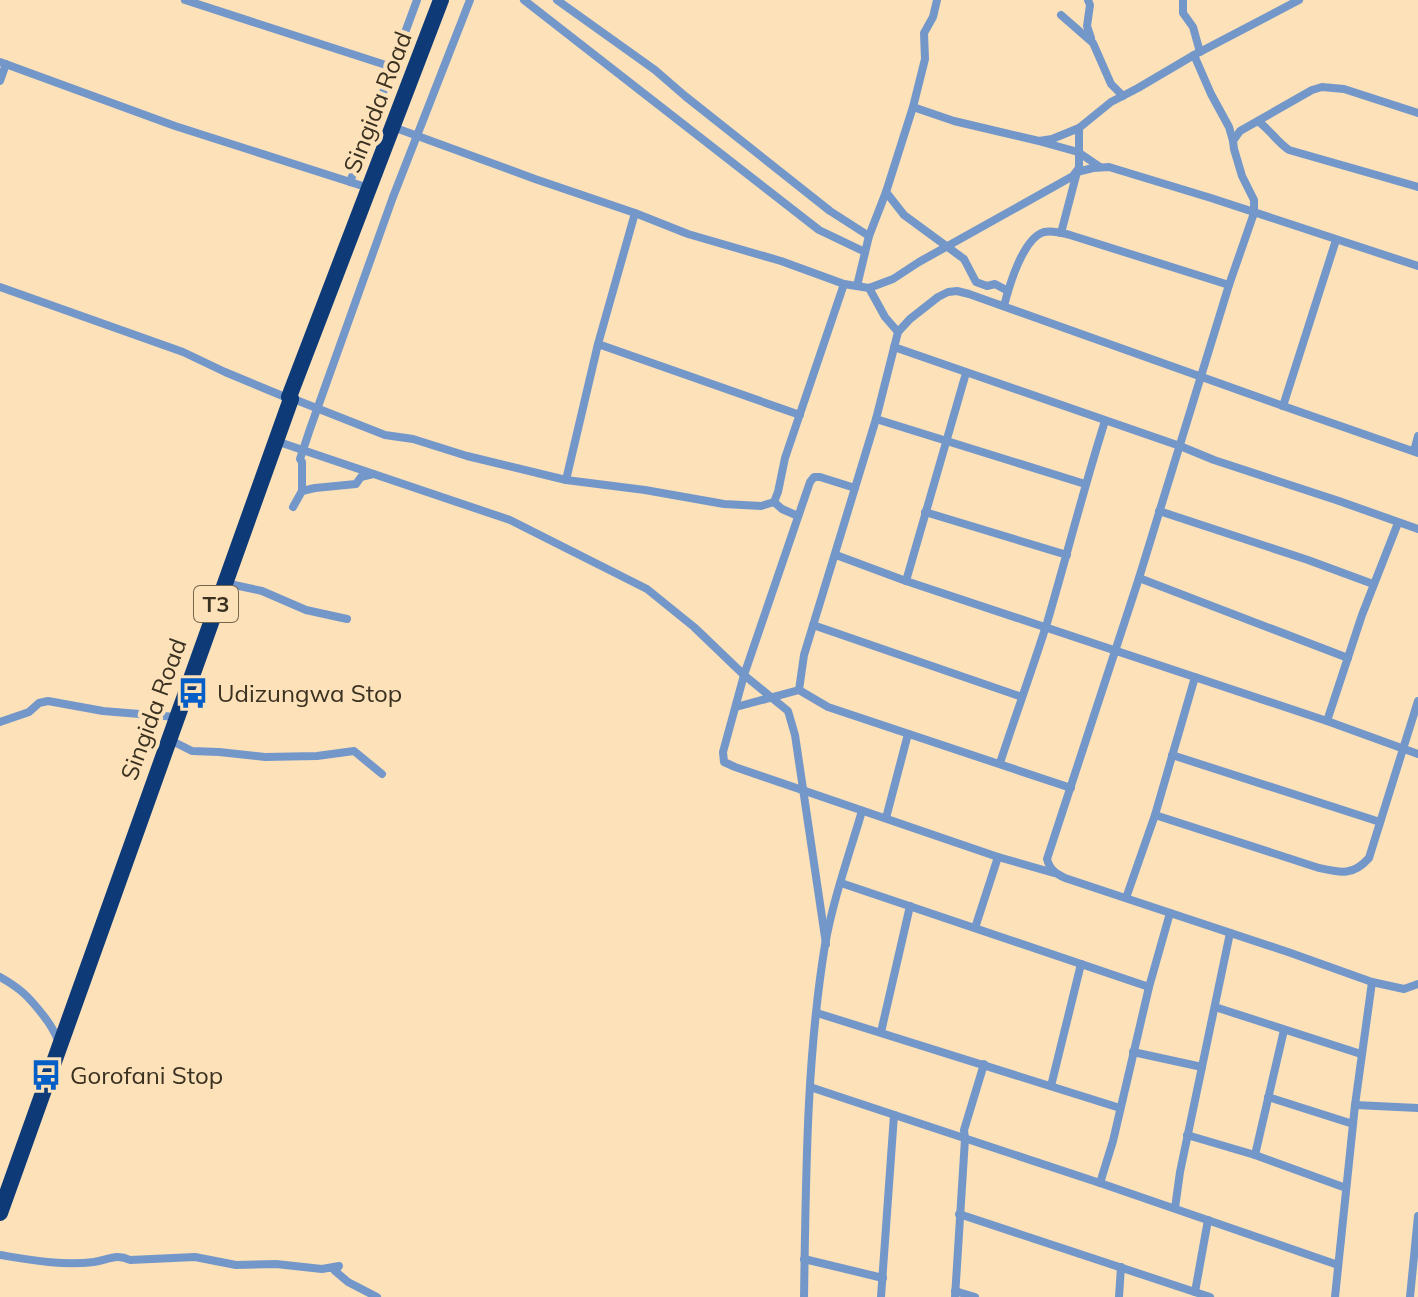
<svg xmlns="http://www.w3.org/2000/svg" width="1418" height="1297" font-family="Mulish,sans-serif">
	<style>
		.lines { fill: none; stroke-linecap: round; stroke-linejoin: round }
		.street { stroke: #7497ca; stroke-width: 8 }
		.highway { stroke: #0e3b78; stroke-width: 16 }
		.labels { text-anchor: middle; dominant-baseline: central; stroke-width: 8; stroke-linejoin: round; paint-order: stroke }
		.shield { fill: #fce1b9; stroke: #75664f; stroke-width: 2 }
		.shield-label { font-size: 22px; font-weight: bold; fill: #3b3121 }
		.street-label { font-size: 24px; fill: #3b3121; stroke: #fce1b9 }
		.poi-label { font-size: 24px; fill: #3b3121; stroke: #fce1b9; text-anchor: start }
	</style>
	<rect width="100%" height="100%" fill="#fce1b9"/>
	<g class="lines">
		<!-- street -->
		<g class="street">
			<path d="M 185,0 L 392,67"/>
			<path d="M 524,0 L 819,230 L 865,252"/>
			<path d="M 557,0 L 655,70 L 685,96 L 830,211 L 869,236"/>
			<path d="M 1088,0 L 1090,5 L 1087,26 L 1091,38"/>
			<path d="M 1183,0 L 1183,13 L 1193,27 L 1200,52"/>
			<path d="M 1061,15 L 1093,43 L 1111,84 L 1123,96"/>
			<path d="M 1194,55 L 1211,94 L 1229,127 L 1233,141"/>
			<path d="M 0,62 L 175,126 L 369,188"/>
			<path d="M 0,81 L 6,64"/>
			<path d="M 913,107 L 954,121 L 1039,141 L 1052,139 L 1079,128"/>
			<path d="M 1418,113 L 1344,89 L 1322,87 L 1312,90 L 1240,131 L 1233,141 L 1234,149 L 1242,176 L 1254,200 L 1254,213 L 1229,285 L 1139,578 L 1047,859 C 1050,870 1055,873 1065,878 L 1288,952 L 1372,982 L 1404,989 L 1418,984"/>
			<path d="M 1259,122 C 1270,130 1277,142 1289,150 L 1418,187"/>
			<path d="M 393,127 L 535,179 L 635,213 L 688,234 L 781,261 L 844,284 L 869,288 L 893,279 L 919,262 L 1073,176 L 1079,168 L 1079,128 L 1111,102 L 1138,88 L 1194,55 L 1299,0"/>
			<path d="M 1042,142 L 1078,152 L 1100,167"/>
			<path d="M 350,182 L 417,0"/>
			<path d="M 886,192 L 904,215 L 964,259 L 976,282 L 987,286 L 995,284 L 1008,291"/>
			<path d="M 1061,233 L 1077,172 L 1093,168 L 1109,167 L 1211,198 L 1418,266"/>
			<path d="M 857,286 L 869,236 L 886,192 L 913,107 L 925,59 L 924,33 L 933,17 L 937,0"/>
			<path d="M 0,287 L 183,352 L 225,372 L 290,399"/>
			<path d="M 869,288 L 885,317 L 898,332"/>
			<path d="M 1004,306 C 1009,286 1023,238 1044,232 C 1053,230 1062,233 1070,235 L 1229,285"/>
			<path d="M 598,344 L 800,415"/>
			<path d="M 894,347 L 1180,446 L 1214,460 L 1339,501 L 1418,529"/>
			<path d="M 291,398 L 385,435 L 413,439 L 467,456 L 566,480 L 645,490 L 724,504 L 761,506 L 774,502 L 778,492 L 785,458 L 844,284"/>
			<path d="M 1283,406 L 1336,240"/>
			<path d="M 876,419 L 1085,484"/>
			<path d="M 276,441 L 510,520 L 647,589 L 694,627 L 744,675 L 788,711 L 795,735 L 826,944"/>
			<path d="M 1414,451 L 1418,436"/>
			<path d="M 566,480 L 598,344 L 635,213"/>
			<path d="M 855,488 L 820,477 L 814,477 L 810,482 L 744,675 L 723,752 L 724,762 L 735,767 L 998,857 L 1054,873"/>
			<path d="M 302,491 L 302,462 L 300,459 L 310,429 L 393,197 L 470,0"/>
			<path d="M 774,502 L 782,509 L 798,516"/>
			<path d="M 293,507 L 302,491 L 315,488 L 356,484 L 361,477 L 373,474"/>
			<path d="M 1159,511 L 1308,560 L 1373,584"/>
			<path d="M 925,512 L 1067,555"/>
			<path d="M 836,555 L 906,581 L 1327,721 L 1418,754"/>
			<path d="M 1139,578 L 1348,658"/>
			<path d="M 906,581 L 966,373"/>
			<path d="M 225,583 L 262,591 L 306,610 L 347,619"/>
			<path d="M 813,625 L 1022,697"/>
			<path d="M 736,707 L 799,690"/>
			<path d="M 1327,721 L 1362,615 L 1398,523"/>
			<path d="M 0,722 L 29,712 L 39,703 L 48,701 L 103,711 L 176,717"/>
			<path d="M 170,740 L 192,751 L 219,752 L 265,757 L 317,756 L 354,751 L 382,774"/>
			<path d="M 1172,755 L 1380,822"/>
			<path d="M 1000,763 C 1015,717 1032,670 1047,623 C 1067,555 1084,487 1105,421"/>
			<path d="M 1071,788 L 828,707 L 799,690 L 804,655 L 876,419 L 898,332 L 910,319 L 938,297 L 948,292 L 957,291 L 969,294 L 1283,406 L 1418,453"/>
			<path d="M 1155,815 L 1319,868 C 1341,873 1353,876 1369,858 L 1418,701"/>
			<path d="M 886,818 L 908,734"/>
			<path d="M 841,883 L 1149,987"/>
			<path d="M 1126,898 L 1155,815 L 1195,677"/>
			<path d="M 975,928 L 998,857"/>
			<path d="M 0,977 C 21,989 28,996 43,1015 C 50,1024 55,1031 59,1043"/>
			<path d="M 1215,1007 L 1361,1054"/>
			<path d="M 817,1013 L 1120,1108"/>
			<path d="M 881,1032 L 910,906"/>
			<path d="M 1133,1052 L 1202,1067"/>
			<path d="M 1051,1086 L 1081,964"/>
			<path d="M 810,1087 L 1100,1183 L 1338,1265"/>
			<path d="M 1268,1097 L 1353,1124"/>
			<path d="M 1355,1105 L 1418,1108"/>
			<path d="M 1187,1135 L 1255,1155 L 1346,1188"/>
			<path d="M 1255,1155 L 1284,1030"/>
			<path d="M 1100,1183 L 1113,1141 L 1149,987 L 1170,913"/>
			<path d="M 1175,1208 L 1180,1172 L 1230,933"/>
			<path d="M 959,1214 L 1210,1297"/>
			<path d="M 0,1255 C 31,1260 62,1266 94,1262 C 108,1260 116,1253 130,1260 L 195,1257 L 236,1265 L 276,1264 L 322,1269 L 339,1266 L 335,1271 L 348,1282 L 377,1297"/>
			<path d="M 804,1259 L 883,1278"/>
			<path d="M 955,1291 L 975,1297"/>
			<path d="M 1195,1292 L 1208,1220"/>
			<path d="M 804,1297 C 806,1180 806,1061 825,945 C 833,900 849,855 862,811"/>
			<path d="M 881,1297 L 894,1115"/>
			<path d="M 955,1297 L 965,1139 L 964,1130 L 984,1064"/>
			<path d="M 1119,1297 L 1121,1267"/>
			<path d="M 1335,1297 L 1355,1105 L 1372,982"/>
			<path d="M 1410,1297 L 1418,1216"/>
		</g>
		<!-- highway -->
		<path class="highway" d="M 0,1213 L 291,399 L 289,397 L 441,0"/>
	</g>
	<!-- icons -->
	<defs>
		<symbol id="bus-bare" viewBox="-9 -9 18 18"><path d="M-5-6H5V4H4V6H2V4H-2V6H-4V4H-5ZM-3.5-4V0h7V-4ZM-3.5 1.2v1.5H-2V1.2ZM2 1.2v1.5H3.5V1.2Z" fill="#045ec7" stroke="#fce1b9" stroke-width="2.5" paint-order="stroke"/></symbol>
	</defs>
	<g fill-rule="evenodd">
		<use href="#bus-bare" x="171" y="671" width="44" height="44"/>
		<use href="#bus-bare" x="24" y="1053" width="44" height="44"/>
	</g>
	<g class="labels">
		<!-- shield labels -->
		<rect class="shield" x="194" y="586" width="44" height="36" rx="6"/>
		<g class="shield-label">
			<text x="216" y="604">T3</text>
		</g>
		<!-- street labels -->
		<g class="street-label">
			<text transform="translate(377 102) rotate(-69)">Singida Road</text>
			<text transform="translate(153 709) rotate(-70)">Singida Road</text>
		</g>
		<!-- poi labels -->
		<g class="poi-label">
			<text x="217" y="693">Udizungwa Stop</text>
			<text x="70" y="1075">Gorofani Stop</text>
		</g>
	</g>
</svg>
